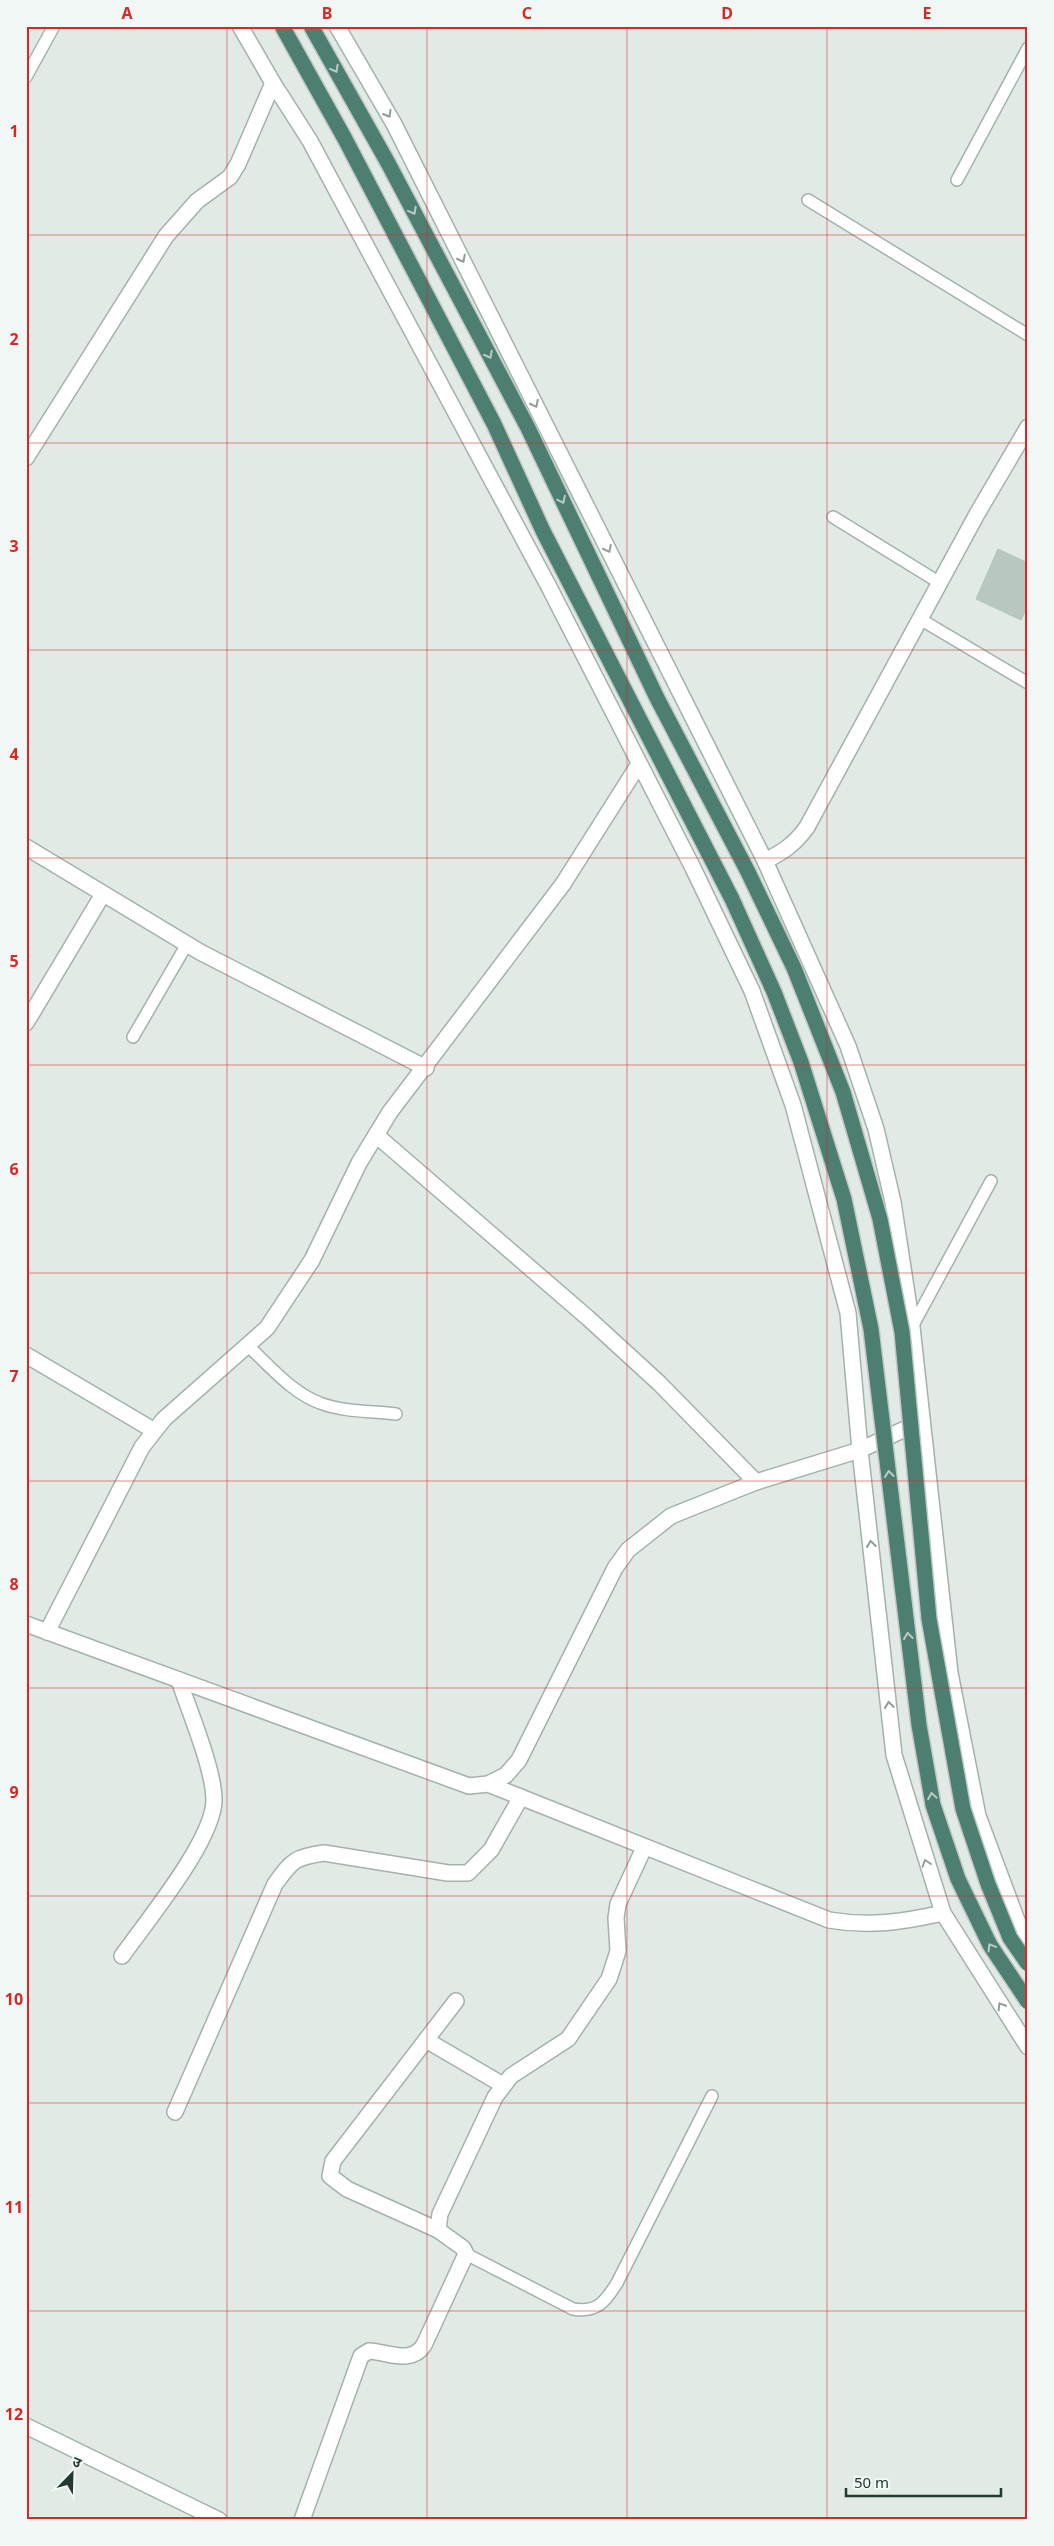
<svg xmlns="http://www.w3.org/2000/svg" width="1054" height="2546" font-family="'Noto Sans','Noto Sans Devanagari',sans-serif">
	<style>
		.building { fill: #b9c7c1; stroke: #b4c3bc }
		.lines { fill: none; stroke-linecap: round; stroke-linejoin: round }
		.service-casing { stroke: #a4b1ac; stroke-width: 14 }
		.minor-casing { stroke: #a4b1ac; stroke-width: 18 }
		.tertiary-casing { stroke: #a4b1ac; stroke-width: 18 }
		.service { stroke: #fff; stroke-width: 11 }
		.minor { stroke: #fff; stroke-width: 15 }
		.tertiary { stroke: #fff; stroke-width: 15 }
		.trunk-bridge-casing { stroke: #c1c8c6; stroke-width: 18; stroke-linecap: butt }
		.trunk-bridge { stroke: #4d7e72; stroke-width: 15 }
		.oneway { stroke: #b8cdc6 }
		.oneway2 { stroke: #919c98 }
		.grid { fill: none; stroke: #d62828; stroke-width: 1; stroke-opacity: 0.55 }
		.neatline { fill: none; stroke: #d62828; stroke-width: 2 }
		.grid-label { font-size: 16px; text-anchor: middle; font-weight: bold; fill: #d62828 }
	</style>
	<rect width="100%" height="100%" fill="#e1eae5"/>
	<!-- building -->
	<path class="building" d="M 998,549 L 1028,563 L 1028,606 L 1021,620 L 976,599 Z"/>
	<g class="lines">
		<defs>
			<g id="service">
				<path d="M 26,77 L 54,26"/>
				<path d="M 957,180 L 1028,48"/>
				<path d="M 808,200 L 1028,335"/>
				<path d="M 833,517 L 940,583"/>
				<path d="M 920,619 L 1028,683"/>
				<path d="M 133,1037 L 187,944"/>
				<path d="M 912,1327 L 991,1181"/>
				<path d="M 248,1346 C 270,1366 292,1393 320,1403 C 343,1412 371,1411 396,1414"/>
				<path d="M 466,2254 L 573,2309 C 597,2313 605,2302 617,2283 L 712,2096"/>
			</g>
			<g id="minor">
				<path d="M 26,458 L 166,236 L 197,201 L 230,177 L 238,164 L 273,83"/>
				<path d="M 26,847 L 200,952 L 426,1068"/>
				<path d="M 765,861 C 783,852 795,844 807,827 L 977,514 L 1028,427"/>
				<path d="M 26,1023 L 103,894"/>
				<path d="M 376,1135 L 588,1318 L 659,1383 L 756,1482"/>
				<path d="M 26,1355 L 153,1430"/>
				<path d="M 26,1624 L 469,1786 L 488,1784 L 506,1775 L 519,1760 L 615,1568 L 628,1550 L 671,1516 L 756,1482 L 860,1450 L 922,1421"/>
				<path d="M 47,1632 L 142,1447 L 164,1419 L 267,1328 L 312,1260 L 359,1163 L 390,1112 L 563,884 L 639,764"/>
				<path d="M 488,1784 L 829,1920 C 869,1927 903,1922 943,1913"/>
				<path d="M 122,1956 C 146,1922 214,1840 214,1800 C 214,1769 189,1711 179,1680"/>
				<path d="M 426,2040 L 503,2085"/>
				<path d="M 175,2112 L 275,1884 C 292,1861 294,1857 324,1853 L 448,1873 L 468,1873 L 491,1850 L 521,1797"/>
				<path d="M 438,2230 L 347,2189 L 330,2176 L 333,2161 L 456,2001"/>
				<path d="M 26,2426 L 219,2520"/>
				<path d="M 302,2520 L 361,2356 L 369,2351 C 389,2352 411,2365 424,2345 L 466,2254 L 463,2248 L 438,2230 L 440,2214 L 495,2097 L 511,2076 L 568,2039 L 609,1979 L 618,1951 L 616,1918 L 618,1904 L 644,1848"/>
			</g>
			<g id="tertiary">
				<path d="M 240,26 L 273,83 L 310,141 L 548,585 L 693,868 L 752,991 L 793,1105 L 848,1313 L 860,1450 L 894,1755 L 943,1913 L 1028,2047"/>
				<path d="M 337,26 L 394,124 L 765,861 L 848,1046 L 876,1129 L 893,1202 L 912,1327 L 950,1673 L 978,1816 L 1024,1939 L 1028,1945"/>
			</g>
		</defs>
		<!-- service casing -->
		<use href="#service" class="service-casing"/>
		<!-- minor casing -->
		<use href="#minor" class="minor-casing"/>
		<!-- tertiary casing -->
		<use href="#tertiary" class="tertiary-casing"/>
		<!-- service -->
		<use href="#service" class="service"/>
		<!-- minor -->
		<use href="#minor" class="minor"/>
		<!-- tertiary -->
		<use href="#tertiary" class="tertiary"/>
		<defs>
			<g id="trunk-bridge">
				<path d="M 282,26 L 345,139 L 494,424 L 543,531 L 732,899 L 774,992 L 801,1062 L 844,1199 L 871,1329 L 919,1725 L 933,1805 L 958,1879 L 990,1945 L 1028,2002"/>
				<path d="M 311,26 L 388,163 L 528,428 L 657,698 L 748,872 L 794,968 L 843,1092 L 880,1219 L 902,1332 L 929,1619 L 963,1809 L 988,1884 L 1010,1938 L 1028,1964"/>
			</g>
		</defs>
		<!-- trunk-bridge casing -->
		<use href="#trunk-bridge" class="trunk-bridge-casing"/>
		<!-- trunk-bridge -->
		<use href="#trunk-bridge" class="trunk-bridge"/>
	</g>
	<!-- one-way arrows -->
	<defs><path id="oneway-chevron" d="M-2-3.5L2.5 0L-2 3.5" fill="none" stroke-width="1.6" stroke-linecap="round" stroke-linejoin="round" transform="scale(1.25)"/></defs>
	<g class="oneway">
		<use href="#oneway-chevron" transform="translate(335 69) rotate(61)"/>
		<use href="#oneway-chevron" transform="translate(413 211) rotate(62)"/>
		<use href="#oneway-chevron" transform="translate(489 355) rotate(62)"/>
		<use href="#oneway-chevron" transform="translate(562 500) rotate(64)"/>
		<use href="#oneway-chevron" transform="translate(889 1474) rotate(-97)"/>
		<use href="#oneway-chevron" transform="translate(908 1636) rotate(-97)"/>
		<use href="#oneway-chevron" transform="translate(932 1796) rotate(-100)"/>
		<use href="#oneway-chevron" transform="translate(991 1947) rotate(-121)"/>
	</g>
	<g class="oneway2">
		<use href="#oneway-chevron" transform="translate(388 114) rotate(60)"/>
		<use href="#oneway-chevron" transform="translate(462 259) rotate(63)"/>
		<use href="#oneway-chevron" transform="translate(535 404) rotate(63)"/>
		<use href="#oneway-chevron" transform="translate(608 549) rotate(63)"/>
		<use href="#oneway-chevron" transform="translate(871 1544) rotate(-97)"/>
		<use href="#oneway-chevron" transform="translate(889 1705) rotate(-96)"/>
		<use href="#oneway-chevron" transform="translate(926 1863) rotate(-108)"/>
		<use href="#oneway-chevron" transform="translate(1001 2006) rotate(-122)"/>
	</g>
	<!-- grid -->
	<path class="grid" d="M 227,26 L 227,2520M 427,26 L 427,2520M 627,26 L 627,2520M 827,26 L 827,2520M 26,235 L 1028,235M 26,443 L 1028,443M 26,650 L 1028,650M 26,858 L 1028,858M 26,1065 L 1028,1065M 26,1273 L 1028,1273M 26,1481 L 1028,1481M 26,1688 L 1028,1688M 26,1896 L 1028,1896M 26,2103 L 1028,2103M 26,2311 L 1028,2311"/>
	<!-- border -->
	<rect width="1054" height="2546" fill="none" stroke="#f1f7f4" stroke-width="55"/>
	<!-- north arrow -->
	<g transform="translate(72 2474) rotate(23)" stroke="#f1f7f4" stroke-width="4" paint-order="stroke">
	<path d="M0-4L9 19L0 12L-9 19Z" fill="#233932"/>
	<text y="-8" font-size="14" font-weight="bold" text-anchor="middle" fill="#233932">उ</text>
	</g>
	<!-- scale -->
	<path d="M846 2488v8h155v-8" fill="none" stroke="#233932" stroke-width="2.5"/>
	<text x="854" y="2488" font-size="15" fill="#233932" stroke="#f1f7f4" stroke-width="4" paint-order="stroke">50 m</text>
	<rect x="28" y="28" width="998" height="2490" class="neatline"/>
	<g class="grid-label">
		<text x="127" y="19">A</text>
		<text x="327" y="19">B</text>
		<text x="527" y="19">C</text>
		<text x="727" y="19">D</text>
		<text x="927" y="19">E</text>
		<text x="14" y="137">1</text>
		<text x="14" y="345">2</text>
		<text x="14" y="552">3</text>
		<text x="14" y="760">4</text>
		<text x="14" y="967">5</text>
		<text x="14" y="1175">6</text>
		<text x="14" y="1382">7</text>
		<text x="14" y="1590">8</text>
		<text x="14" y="1798">9</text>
		<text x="14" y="2005">10</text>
		<text x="14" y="2213">11</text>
		<text x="14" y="2420">12</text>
	</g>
</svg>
